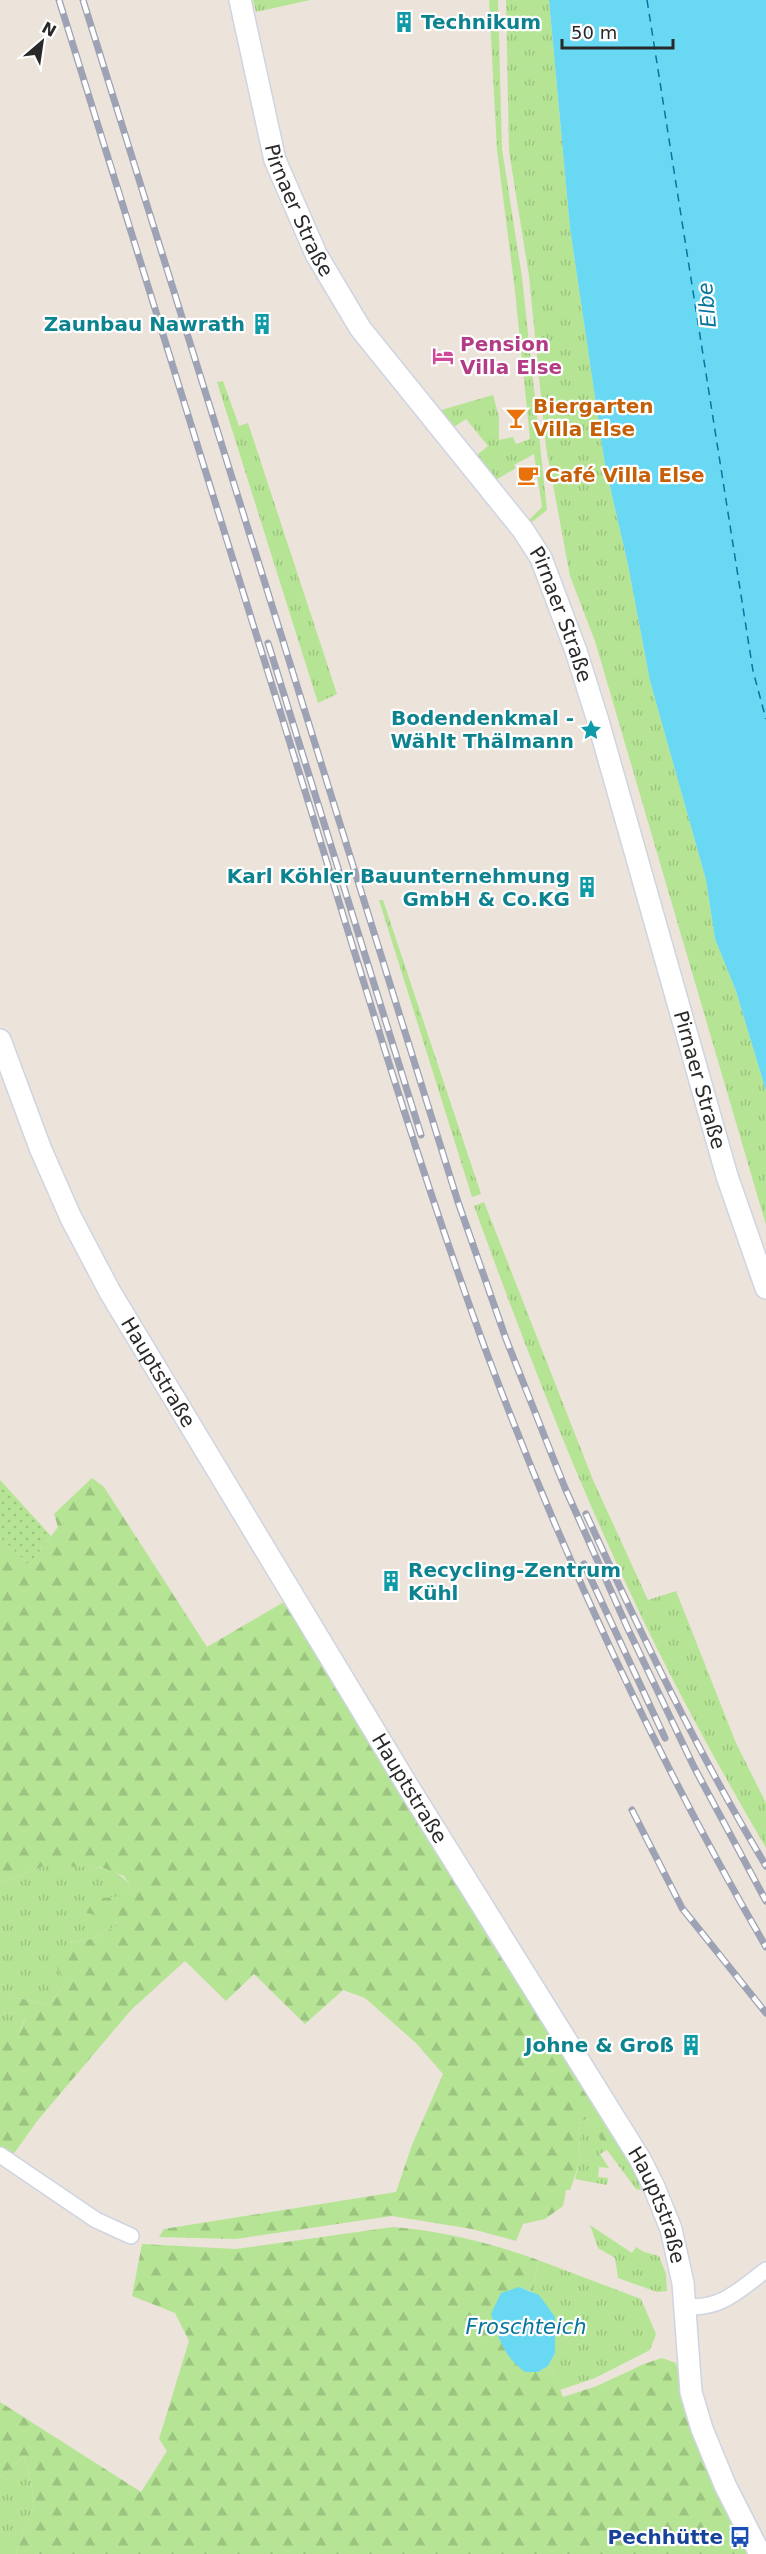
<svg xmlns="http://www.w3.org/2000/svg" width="766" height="2554" font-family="'DejaVu Sans',sans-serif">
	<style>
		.grass { fill: url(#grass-tufts) }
		.forest { fill: url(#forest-firs) }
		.garden { fill: url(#garden-dots) }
		.water { fill: #68d8f3 }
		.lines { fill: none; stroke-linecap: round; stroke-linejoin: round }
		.ferry { stroke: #08759e; stroke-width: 1.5; stroke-dasharray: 8 6; stroke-linecap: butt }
		.street-casing { stroke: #cfd4e3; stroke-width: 18 }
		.secondary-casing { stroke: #cfd4e3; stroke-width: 24 }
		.street { stroke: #fff; stroke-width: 15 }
		.secondary { stroke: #fff; stroke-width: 21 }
		.rail-casing { stroke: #9da2b4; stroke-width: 7 }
		.rail { stroke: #fff; stroke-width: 4.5; stroke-dasharray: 14; stroke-linecap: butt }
		.labels { text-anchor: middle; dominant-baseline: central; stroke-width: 4.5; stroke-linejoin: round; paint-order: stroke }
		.culture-label { font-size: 20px; font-weight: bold; fill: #0d838f; stroke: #fff; text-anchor: end }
		.street-label { font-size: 20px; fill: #292929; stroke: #fff }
		.hotel-label { font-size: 20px; font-weight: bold; fill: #b23c85; stroke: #fff; text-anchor: start }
		.food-label { font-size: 20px; font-weight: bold; fill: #c56008; stroke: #fff; text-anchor: start }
		.transit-label { font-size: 20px; font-weight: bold; fill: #164399; stroke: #fff; text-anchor: end }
		.water-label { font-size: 21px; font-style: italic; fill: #08759e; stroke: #fff }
	</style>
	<defs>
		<pattern id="grass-tufts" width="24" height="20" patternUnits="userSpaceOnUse" patternTransform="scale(1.5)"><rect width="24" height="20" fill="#b5e594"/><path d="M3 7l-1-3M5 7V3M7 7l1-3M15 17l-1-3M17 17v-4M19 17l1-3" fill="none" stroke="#9cc480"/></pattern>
		<pattern id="forest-firs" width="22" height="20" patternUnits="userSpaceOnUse" patternTransform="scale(1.5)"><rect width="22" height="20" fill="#b5e594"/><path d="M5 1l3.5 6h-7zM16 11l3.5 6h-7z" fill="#9cc480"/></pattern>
		<pattern id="garden-dots" width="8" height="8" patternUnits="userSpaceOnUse" patternTransform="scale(1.5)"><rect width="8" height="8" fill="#b5e594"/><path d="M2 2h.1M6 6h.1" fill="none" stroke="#9cc480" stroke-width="1.8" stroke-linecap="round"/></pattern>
	</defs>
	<rect width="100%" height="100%" fill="#ece3da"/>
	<!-- grass -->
	<g class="grass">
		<path d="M 253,0 L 310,0 L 256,12 Z"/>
		<path d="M 489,0 L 498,0 L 502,149 L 522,277 L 547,510 L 532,522 L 529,520 L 542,507 L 534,454 L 514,465 L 516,468 L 496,480 L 477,455 L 488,446 L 466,419 L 454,427 L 441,410 L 493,395 L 499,417 L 499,440 L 513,437 L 516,444 L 530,439 L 515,291 L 497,150 Z"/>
		<path d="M 506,0 L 549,0 L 570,228 L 605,465 L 628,565 L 650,681 L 706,880 L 715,939 L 736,991 L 766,1091 L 766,1225 L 595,641 L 570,576 L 546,447 L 529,276 L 509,151 Z"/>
		<path d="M 223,381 L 239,426 L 248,423 L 337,694 L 318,703 L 217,382 Z"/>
		<path d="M 379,900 L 383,900 L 481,1194 L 472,1197 Z"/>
		<path d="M 484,1202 L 593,1480 L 648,1600 L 676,1591 L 736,1743 L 766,1803 L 766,1848 C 720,1769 675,1688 636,1605 C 574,1475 523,1341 474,1206 Z"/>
		<path d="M 44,1866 C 72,1867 114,1859 130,1886 L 115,1919 L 116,1926 L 92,1939 L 68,1943 L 65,1983 L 49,2005 L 10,1996 L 0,1996 L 0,1883 Z"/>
		<path d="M 0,2012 L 16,2013 L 25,2018 L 17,2038 L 0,2038 Z"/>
		<path d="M 587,2118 L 607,2149 L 619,2142 L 639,2178 L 641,2190 L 636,2189 L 607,2150 L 600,2154 L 609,2168 L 599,2167 L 598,2177 L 608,2178 L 607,2185 L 575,2179 L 579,2164 L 580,2123 Z"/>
		<path d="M 590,2225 L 632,2253 L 636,2247 L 644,2252 L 659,2256 L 666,2274 L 667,2291 L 657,2292 L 618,2278 L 615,2258 L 598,2248 Z"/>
		<path d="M 538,2260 L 641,2299 L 656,2334 L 650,2350 L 595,2378 L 560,2390 L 553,2370 L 548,2366 L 555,2353 L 533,2292 Z"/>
		<path d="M 24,2456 L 31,2481 L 34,2504 L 16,2554 L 0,2554 L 0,2478 Z"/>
	</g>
	<!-- forest -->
	<g class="forest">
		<path d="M 92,1478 L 104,1487 L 207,1647 L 284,1602 L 619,2142 L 607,2150 L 587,2118 L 580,2123 L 579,2164 L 570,2190 L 566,2190 L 563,2206 L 545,2219 L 523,2224 L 516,2241 L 472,2229 L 392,2216 L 236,2239 L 159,2237 L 164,2229 L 396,2192 L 412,2145 L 443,2074 L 416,2043 L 365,1998 L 343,1990 L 305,2024 L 254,1974 L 226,2001 L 185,1961 L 131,2010 L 38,2120 L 12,2156 L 0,2149 L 0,2038 L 17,2038 L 25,2019 L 16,2013 L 0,2012 L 0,1996 L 10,1996 L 49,2005 L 65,1983 L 56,1966 L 68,1943 L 92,1939 L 116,1926 L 115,1919 L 86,1913 L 90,1899 L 125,1896 L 130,1886 L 124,1876 L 101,1867 L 44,1866 L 0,1883 L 0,1537 L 29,1565 L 58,1527 L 54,1514 Z"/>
		<path d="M 393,2227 C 443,2231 491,2243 538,2260 L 533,2292 L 519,2287 L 538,2372 L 548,2366 L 553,2370 L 563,2397 L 597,2386 L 644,2364 L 662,2358 L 676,2363 C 691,2434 715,2490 748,2554 L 16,2554 L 34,2504 L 31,2481 L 24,2456 L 0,2478 L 0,2402 L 141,2492 L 167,2451 L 159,2439 L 189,2341 L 175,2313 L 132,2296 L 142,2244 L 236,2249 Z"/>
	</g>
	<!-- garden -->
	<path class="garden" d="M 0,1480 L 51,1536 L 29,1565 L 0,1537 Z"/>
	<!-- water -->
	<g class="water">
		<path d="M 549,0 L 766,0 L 766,1091 L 736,991 L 715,939 L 706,880 L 650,681 L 628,565 L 605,465 L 570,228 Z"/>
		<path d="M 519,2287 L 539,2295 L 555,2317 L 555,2353 L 548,2366 L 538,2372 L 525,2372 C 504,2357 498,2338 491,2314 L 501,2293 Z"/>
	</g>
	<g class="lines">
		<!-- ferry -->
		<path class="ferry" d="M 647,0 L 753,671 L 766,719"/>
		<defs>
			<g id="street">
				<path d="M 0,2155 L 96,2220 L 131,2236"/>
				<path d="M 685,2306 C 720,2311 740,2289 766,2270"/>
			</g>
			<g id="secondary">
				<path id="s1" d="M 240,0 L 275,160 L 316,254 L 360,328 L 523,530 L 541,558 L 576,651 L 598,721 L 727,1176 L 766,1288"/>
				<path id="s2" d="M 0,1040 L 41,1150 L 71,1218 L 110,1292 L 409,1788 L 640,2159 L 654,2187 L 671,2229 L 683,2283 L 691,2392 L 702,2429 L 725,2485 L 760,2554"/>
			</g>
		</defs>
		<!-- street casing -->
		<use href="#street" class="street-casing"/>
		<!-- secondary casing -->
		<use href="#secondary" class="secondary-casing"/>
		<!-- street -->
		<use href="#street" class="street"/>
		<!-- secondary -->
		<use href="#secondary" class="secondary"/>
		<defs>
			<g id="rail">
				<path d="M 59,0 C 144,272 228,545 313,817 C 367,993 420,1170 483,1343 C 560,1551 655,1755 766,1947"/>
				<path d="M 83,0 L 458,1202 L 506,1339 L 565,1488 L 628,1629 L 694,1767 L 766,1901"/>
				<path d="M 268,643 L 421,1135"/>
				<path d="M 586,1514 C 641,1634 698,1753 766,1866"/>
				<path d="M 584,1564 L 665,1738"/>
				<path d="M 632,1810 L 682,1908 L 766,2013"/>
			</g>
		</defs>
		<!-- rail casing -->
		<use href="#rail" class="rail-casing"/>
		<!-- rail -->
		<use href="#rail" class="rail"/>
	</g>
	<!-- icons -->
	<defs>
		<symbol id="building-bare" viewBox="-9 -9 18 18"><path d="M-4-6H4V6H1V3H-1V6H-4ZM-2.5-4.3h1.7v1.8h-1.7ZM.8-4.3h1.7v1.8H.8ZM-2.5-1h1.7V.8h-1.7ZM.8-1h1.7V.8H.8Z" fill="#0f9aa8" stroke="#fff" stroke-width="2.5" paint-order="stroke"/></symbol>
		<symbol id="hotel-bare" viewBox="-9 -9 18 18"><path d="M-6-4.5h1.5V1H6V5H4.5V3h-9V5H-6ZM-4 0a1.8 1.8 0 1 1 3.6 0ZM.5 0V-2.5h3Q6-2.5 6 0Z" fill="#d1479c" stroke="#fff" stroke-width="2.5" paint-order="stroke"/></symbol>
		<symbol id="bar-bare" viewBox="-9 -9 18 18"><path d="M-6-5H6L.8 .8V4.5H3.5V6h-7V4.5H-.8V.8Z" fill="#e8710a" stroke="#fff" stroke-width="2.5" paint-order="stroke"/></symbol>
		<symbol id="cafe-bare" viewBox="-9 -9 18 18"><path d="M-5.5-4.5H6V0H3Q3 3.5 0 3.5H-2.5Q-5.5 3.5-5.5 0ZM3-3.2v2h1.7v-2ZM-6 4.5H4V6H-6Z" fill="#e8710a" stroke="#fff" stroke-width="2.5" paint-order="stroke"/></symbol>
		<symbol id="sight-bare" viewBox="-9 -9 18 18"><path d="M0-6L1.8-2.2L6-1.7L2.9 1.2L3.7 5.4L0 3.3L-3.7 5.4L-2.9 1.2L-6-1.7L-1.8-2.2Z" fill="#0f9aa8" stroke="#fff" stroke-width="2.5" paint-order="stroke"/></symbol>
		<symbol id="bus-bare" viewBox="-9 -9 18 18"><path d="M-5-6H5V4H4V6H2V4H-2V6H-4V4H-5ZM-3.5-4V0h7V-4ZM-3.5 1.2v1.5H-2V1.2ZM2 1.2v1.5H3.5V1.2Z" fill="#1a4fb4" stroke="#fff" stroke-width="2.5" paint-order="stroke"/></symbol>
	</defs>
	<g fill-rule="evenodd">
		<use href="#building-bare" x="389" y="7" width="30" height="30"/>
		<use href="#building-bare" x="247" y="309" width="30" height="30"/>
		<use href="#hotel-bare" x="428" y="341" width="30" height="30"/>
		<use href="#bar-bare" x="501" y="403" width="30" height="30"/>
		<use href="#cafe-bare" x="513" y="460" width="30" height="30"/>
		<use href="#sight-bare" x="576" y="715" width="30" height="30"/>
		<use href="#building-bare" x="572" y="872" width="30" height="30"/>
		<use href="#building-bare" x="376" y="1566" width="30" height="30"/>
		<use href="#building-bare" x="676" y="2030" width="30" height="30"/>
		<use href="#bus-bare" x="725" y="2522" width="30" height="30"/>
	</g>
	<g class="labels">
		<!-- culture labels -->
		<g class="culture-label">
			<text x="421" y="22" text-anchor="start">Technikum</text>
			<text x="245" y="324">Zaunbau Nawrath</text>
			<text x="574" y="718">Bodendenkmal -<tspan x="574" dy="23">Wählt Thälmann</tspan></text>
			<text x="570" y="876">Karl Köhler Bauunternehmung<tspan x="570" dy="23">GmbH &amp; Co.KG</tspan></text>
			<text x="408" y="1570" text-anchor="start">Recycling-Zentrum<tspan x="408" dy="23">Kühl</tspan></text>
			<text x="674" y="2045">Johne &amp; Groß</text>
		</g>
		<!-- street labels -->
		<g class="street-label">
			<text stroke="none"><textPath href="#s1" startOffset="219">Pirnaer Straße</textPath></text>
			<text stroke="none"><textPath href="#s1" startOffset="705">Pirnaer Straße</textPath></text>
			<text stroke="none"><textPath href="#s1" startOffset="1191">Pirnaer Straße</textPath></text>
			<text stroke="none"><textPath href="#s2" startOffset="369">Hauptstraße</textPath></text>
			<text stroke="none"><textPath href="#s2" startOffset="855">Hauptstraße</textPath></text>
			<text stroke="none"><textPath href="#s2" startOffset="1341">Hauptstraße</textPath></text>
		</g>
		<!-- hotel labels -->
		<g class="hotel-label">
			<text x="460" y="344">Pension<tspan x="460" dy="23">Villa Else</tspan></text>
		</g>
		<!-- food labels -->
		<g class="food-label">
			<text x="533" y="406">Biergarten<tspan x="533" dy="23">Villa Else</tspan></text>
			<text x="545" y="475">Café Villa Else</text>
		</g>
		<!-- transit labels -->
		<g class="transit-label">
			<text x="723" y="2537">Pechhütte</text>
		</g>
		<!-- water labels -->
		<g class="water-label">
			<text transform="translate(707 305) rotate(-95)">Elbe</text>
			<text x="526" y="2327">Froschteich</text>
		</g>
	</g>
	<!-- north arrow -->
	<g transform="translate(42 42) rotate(29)" stroke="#ffffff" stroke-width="4.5" paint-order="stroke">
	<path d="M0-4.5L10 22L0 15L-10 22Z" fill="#292929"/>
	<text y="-9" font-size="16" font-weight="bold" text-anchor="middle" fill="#292929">N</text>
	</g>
	<!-- scale -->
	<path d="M562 39v9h111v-9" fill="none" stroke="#292929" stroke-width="3"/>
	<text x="571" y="39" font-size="18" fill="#292929" stroke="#ffffff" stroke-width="4.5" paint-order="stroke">50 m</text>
</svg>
